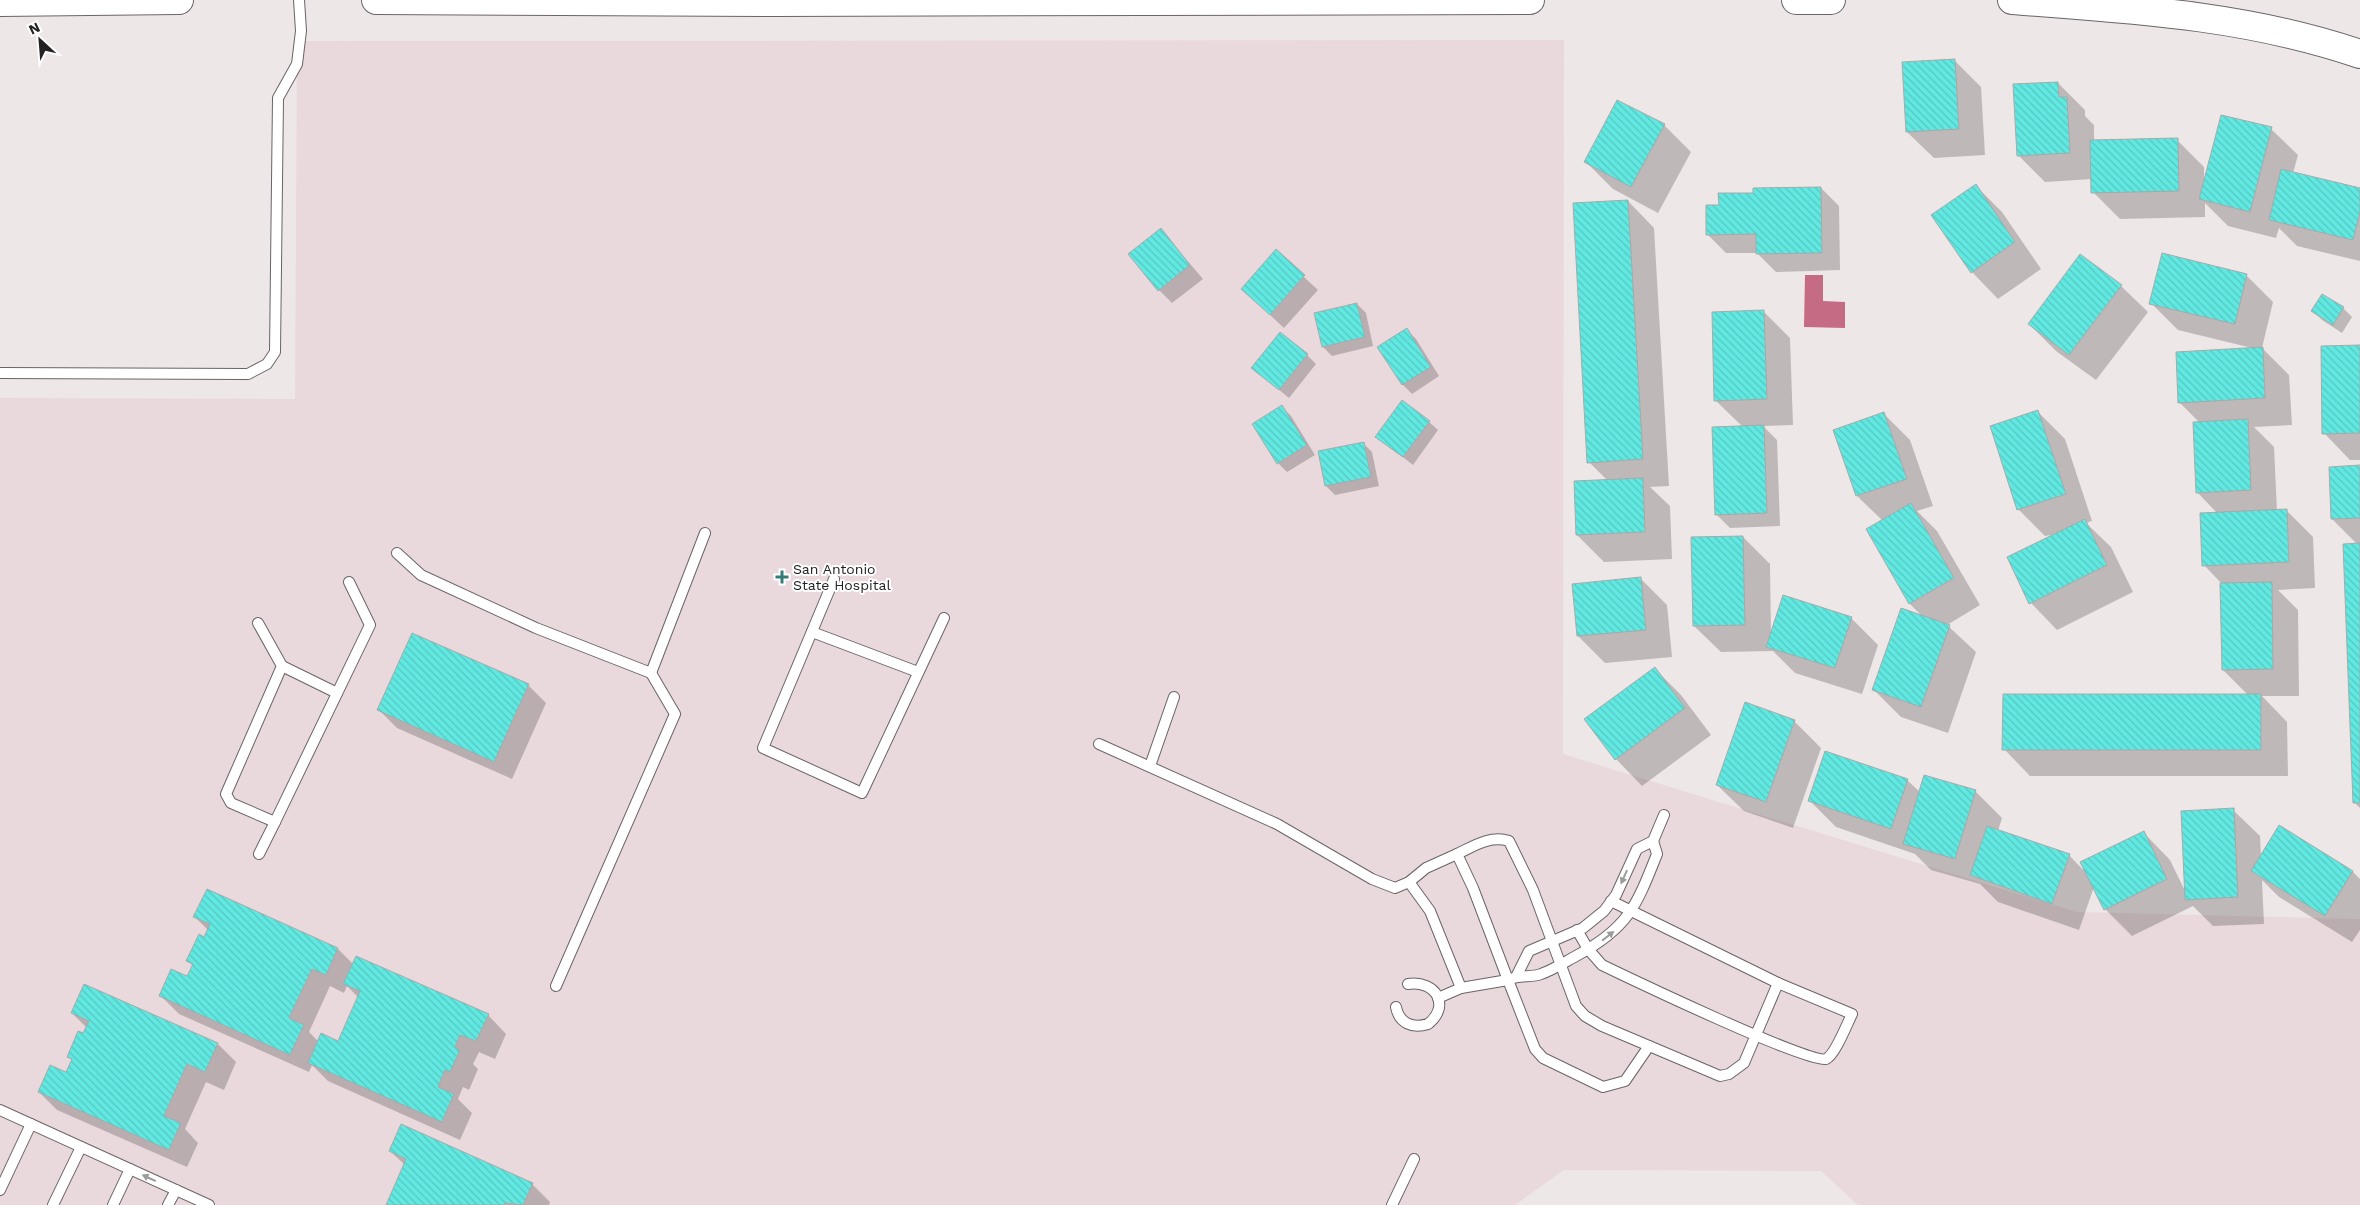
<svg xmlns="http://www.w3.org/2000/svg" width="2360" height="1205" font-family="'Work Sans',sans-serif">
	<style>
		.built { fill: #e9d9dc }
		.water { fill: #c66b84 }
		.shadow { fill: #0003; fill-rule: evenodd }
		.building { fill: url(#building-back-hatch); stroke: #a4abaa }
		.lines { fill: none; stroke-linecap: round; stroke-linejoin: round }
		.lane-casing { stroke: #6a6466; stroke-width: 12 }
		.secondary-casing { stroke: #6a6466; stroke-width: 30 }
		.lane { stroke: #fff; stroke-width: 10 }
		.secondary { stroke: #fff; stroke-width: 28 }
		.oneway { fill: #9c9b9b }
		.poi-dot { fill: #337c78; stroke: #fff; stroke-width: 2 }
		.labels { text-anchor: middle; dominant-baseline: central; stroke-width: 4; stroke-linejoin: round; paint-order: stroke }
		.poi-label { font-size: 14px; fill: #232121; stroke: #fff; text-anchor: start }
	</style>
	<defs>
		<pattern id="building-back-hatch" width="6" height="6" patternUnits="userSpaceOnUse" patternTransform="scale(1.25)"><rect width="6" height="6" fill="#61e8e1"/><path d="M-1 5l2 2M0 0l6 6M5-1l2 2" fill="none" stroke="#54c7c1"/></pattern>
	</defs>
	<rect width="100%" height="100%" fill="#eee7e8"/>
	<!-- built -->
	<path class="built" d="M 1564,40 L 1563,754 L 2077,912 L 2360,919 L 2360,1205 L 1858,1205 L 1821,1171 L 1564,1170 L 1515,1205 L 0,1205 L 0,398 L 295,399 L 297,41 Z"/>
	<!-- water -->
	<path class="water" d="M 1805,275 L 1823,275 L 1823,301 L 1845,302 L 1845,328 L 1804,327 Z"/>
	<!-- shadow -->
	<g class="shadow">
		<path d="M 1954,60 L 1981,87 L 1985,155 L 1934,158 L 1907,132 Z"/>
		<path d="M 2058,83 L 2085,110 L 2085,116 L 2094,125 L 2094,141 L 2177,140 L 2204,167 L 2204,183 L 2271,129 L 2298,155 L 2293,173 L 2360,189 L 2360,261 L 2297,246 L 2279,228 L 2276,238 L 2228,226 L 2205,203 L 2205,217 L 2120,219 L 2093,192 L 2092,179 L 2045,182 L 2018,155 Z"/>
		<path d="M 1664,125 L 1691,152 L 1658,213 L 1613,189 L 1586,162 Z"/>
		<path d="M 1976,186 L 2002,212 L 2041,269 L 1998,299 L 1972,272 Z"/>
		<path d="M 1821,188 L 1839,206 L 1840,270 L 1776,272 L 1757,253 L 1726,253 L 1708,235 L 1720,206 L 1754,194 Z"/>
		<path d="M 1628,201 L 1654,228 L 1669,486 L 1650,487 L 1670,506 L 1672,559 L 1604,562 L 1577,535 L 1608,481 L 1589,462 Z"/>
		<path d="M 1161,230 L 1203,279 L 1172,303 L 1159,290 Z"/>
		<path d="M 1276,251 L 1318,290 L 1284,328 L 1256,302 Z"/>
		<path d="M 2246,275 L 2273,302 L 2262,348 L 2289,375 L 2292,425 L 2254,427 L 2274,447 L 2277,511 L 2286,510 L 2313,537 L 2315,588 L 2278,590 L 2298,610 L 2299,696 L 2262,696 L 2287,722 L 2288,776 L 2030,776 L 2004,749 L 2248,695 L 2223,670 L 2221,583 L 2204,565 L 2218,514 L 2197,492 L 2199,422 L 2180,403 L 2177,353 L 2252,348 L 2178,330 L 2151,303 Z"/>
		<path d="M 2121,286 L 2148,312 L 2096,380 L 2056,351 L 2029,324 Z"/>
		<path d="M 1357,304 L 1366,313 L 1373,346 L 1332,356 L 1323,347 Z"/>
		<path d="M 2343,308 L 2352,317 L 2342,333 L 2322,320 L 2313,311 Z"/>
		<path d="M 1764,312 L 1790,338 L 1793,425 L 1763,426 L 1777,440 L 1780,526 L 1730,528 L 1717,515 L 1743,427 L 1715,400 Z"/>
		<path d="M 1407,330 L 1416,339 L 1439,376 L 1412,394 L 1403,385 Z"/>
		<path d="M 2360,346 L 2360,460 L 2350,460 L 2324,433 Z"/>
		<path d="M 1307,355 L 1316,364 L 1289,398 L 1253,368 Z"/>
		<path d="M 1282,407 L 1291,416 L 1315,455 L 1287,472 L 1278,463 L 1254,424 Z"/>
		<path d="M 2038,412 L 2065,439 L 2092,521 L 2086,523 L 2111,547 L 2133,592 L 2057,630 L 2031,603 L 2057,534 L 2045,536 L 2018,509 Z"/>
		<path d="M 1884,414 L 1910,440 L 1933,506 L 1917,511 L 1937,531 L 1980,605 L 1947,625 L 1976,652 L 1948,733 L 1901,717 L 1874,690 L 1922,616 L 1910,604 L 1867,529 L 1883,521 L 1857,496 Z"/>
		<path d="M 1429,422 L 1438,430 L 1413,465 L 1377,437 Z"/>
		<path d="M 1363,443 L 1372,452 L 1379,486 L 1335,495 L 1326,486 Z"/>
		<path d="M 2360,467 L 2360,808 L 2354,802 L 2358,545 L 2332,519 Z"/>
		<path d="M 1743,537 L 1770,564 L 1771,635 L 1851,618 L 1878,645 L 1862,694 L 1795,673 L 1773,651 L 1721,652 L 1694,626 Z"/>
		<path d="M 1640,578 L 1667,605 L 1672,657 L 1605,663 L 1578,636 Z"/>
		<path d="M 1655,669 L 1681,695 L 1711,735 L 1642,786 L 1616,759 Z"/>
		<path d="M 528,685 L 546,703 L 512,779 L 397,728 L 379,710 Z"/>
		<path d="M 1794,721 L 1821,748 L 1793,828 L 1744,811 L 1717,785 Z"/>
		<path d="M 1907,780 L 1920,792 L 1975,791 L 2002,818 L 1998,831 L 2069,855 L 2086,873 L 2144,833 L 2170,860 L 2186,893 L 2233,810 L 2260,836 L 2261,857 L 2280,827 L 2353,872 L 2360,879 L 2360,930 L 2352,942 L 2279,897 L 2262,880 L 2264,924 L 2213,926 L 2193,906 L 2132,936 L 2105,909 L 2094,887 L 2079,930 L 1998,902 L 1980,884 L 1931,870 L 1915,854 L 1836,827 L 1809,800 Z"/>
		<path d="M 195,917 L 338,949 L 354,965 L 488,1015 L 506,1034 L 495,1059 L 479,1052 L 473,1064 L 478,1069 L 469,1090 L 463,1087 L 458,1099 L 472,1113 L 460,1140 L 328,1081 L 312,1065 L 309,1072 L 179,1014 L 160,995 L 188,978 L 193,966 L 188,961 L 208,930 ZM 330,986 L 344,993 L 347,986 L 358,997 L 338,1042 L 319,1042 L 309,1032 Z"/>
		<path d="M 85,985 L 218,1044 L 236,1062 L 224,1090 L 206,1082 L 185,1129 L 198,1143 L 187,1167 L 57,1110 L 39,1092 L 67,1074 L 73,1061 L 68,1057 L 87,1028 L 72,1013 Z"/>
		<path d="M 390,1151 L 532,1184 L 550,1202 L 549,1205 L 387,1205 L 405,1165 Z"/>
	</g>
	<!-- building -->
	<g class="building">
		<path d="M 1955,59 L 1959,129 L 1906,132 L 1902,62 Z"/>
		<path d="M 2058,82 L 2059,97 L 2067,97 L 2070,153 L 2017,156 L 2013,84 Z"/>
		<path d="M 1617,100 L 1665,124 L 1631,187 L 1584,162 Z"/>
		<path d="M 2221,115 L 2272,127 L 2250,212 L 2199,199 Z"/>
		<path d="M 2178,138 L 2179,191 L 2091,193 L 2090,140 Z"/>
		<path d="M 2281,169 L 2360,188 L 2360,212 L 2353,240 L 2269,220 Z"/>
		<path d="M 1976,184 L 2015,242 L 1971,273 L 1931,215 Z"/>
		<path d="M 1821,187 L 1822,253 L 1756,254 L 1756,234 L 1706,235 L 1706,205 L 1719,205 L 1718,193 L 1753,193 L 1753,188 Z"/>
		<path d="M 1628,200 L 1643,459 L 1587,463 L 1573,203 Z"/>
		<path d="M 1161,228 L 1190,265 L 1158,291 L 1128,254 Z"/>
		<path d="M 1276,249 L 1305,275 L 1270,315 L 1241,289 Z"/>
		<path d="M 2162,253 L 2247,274 L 2235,324 L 2149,304 Z"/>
		<path d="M 2080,254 L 2122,285 L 2069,355 L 2028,324 Z"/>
		<path d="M 2322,294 L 2344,307 L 2333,325 L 2311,311 Z"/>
		<path d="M 1357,303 L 1365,337 L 1322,347 L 1314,313 Z"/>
		<path d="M 1764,310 L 1767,399 L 1714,401 L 1712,312 Z"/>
		<path d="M 1407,328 L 1431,367 L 1402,385 L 1377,347 Z"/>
		<path d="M 1280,332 L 1308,354 L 1279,390 L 1251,368 Z"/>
		<path d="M 2360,345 L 2360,433 L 2322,434 L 2321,346 Z"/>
		<path d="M 2263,347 L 2265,398 L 2178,403 L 2176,352 Z"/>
		<path d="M 1402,400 L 1430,421 L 1403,457 L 1375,437 Z"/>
		<path d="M 1282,405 L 1307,445 L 1277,464 L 1252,424 Z"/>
		<path d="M 2038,410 L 2066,494 L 2017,510 L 1990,426 Z"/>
		<path d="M 1884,412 L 1907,479 L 1856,496 L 1833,430 Z"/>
		<path d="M 2248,419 L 2251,490 L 2196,493 L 2193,422 Z"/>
		<path d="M 1764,425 L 1767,513 L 1715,515 L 1712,427 Z"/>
		<path d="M 1364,442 L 1371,477 L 1325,486 L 1318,451 Z"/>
		<path d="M 2360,465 L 2360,518 L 2331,519 L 2329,467 Z"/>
		<path d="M 1643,478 L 1645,532 L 1576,535 L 1574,481 Z"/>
		<path d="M 1911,503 L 1954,578 L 1909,604 L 1866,529 Z"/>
		<path d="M 2287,509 L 2289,562 L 2202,566 L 2200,513 Z"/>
		<path d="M 2085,519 L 2107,565 L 2029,604 L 2007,557 Z"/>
		<path d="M 1743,536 L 1745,625 L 1693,626 L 1691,537 Z"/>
		<path d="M 2360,543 L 2360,803 L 2353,803 L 2343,544 Z"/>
		<path d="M 1641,577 L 1646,630 L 1577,636 L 1572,584 Z"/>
		<path d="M 2272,582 L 2273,669 L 2222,670 L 2220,583 Z"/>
		<path d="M 1783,595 L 1852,617 L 1835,668 L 1766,647 Z"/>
		<path d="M 1901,608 L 1950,625 L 1921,707 L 1872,690 Z"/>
		<path d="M 412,633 L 529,684 L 494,762 L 377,710 Z"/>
		<path d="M 1655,667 L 1685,708 L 1615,760 L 1584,719 Z"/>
		<path d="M 2003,694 L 2261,694 L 2261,750 L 2002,750 Z"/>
		<path d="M 1745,702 L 1795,720 L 1766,802 L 1716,785 Z"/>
		<path d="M 1825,751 L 1908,779 L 1891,829 L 1808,801 Z"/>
		<path d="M 1924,775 L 1976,790 L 1955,859 L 1903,844 Z"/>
		<path d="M 2234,808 L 2238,897 L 2185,900 L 2181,811 Z"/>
		<path d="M 2279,825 L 2353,871 L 2325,916 L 2251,871 Z"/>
		<path d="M 1987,826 L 2070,854 L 2052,904 L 1970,875 Z"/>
		<path d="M 2144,831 L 2167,879 L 2104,910 L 2080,862 Z"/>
		<path d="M 207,889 L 338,948 L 326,975 L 312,969 L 289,1018 L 304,1025 L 290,1055 L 159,996 L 171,969 L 187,976 L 193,964 L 186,961 L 199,934 L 204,937 L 210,924 L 193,917 Z"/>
		<path d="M 356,956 L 489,1014 L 476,1041 L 460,1035 L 455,1047 L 460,1050 L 450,1072 L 445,1070 L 438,1087 L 454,1094 L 442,1122 L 308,1063 L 321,1033 L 338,1041 L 360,991 L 343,984 Z"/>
		<path d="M 84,984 L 218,1043 L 205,1072 L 187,1064 L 164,1116 L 181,1123 L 169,1150 L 38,1092 L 50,1065 L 66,1072 L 72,1059 L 67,1057 L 78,1031 L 83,1033 L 89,1021 L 71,1013 Z"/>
		<path d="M 401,1124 L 533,1183 L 523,1205 L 505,1203 L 504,1205 L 386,1205 L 406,1159 L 389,1151 Z"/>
	</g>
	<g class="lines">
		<defs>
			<g id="lane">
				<path d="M 0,373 L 248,374 L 267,364 L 275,352 L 278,98 L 297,64 L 301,31 L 299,0"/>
				<path d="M 397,553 L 421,575 L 536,628 L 651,673 L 705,533"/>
				<path d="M 834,579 L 763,748 L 862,793 L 944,618"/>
				<path d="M 258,623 L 282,666 L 226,794 L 231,803 L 275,822 L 370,625 L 349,582"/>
				<path d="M 812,632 L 918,672"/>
				<path d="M 282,666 L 337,693"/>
				<path d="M 1099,744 L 1277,824 L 1372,879 L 1395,888 L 1409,882 L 1426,868 L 1457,854 L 1473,888 L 1508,980 C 1520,974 1531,978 1541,974 C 1553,970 1565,962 1576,956 C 1628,928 1636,907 1657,854 L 1653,841"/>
				<path d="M 1150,766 L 1174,697"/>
				<path d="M 259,854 L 275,822"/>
				<path d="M 1457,854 C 1474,846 1490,835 1509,841 L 1533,890 L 1576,1006 L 1585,1016 L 1602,1026 L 1720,1076 L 1729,1074 L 1744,1063 L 1778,983 L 1852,1014 C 1847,1024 1835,1055 1826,1059 C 1811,1065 1629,978 1602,965 L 1588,949 L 1577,930"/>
				<path d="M 1409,882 L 1430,911 L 1461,988"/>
				<path d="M 1611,901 L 1778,983"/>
				<path d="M 1517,975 L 1529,951 L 1583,928 L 1604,911 L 1616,895 L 1637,849 L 1653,841 L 1664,815"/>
				<path d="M 556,986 L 675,714 L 651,673"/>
				<path d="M 1438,998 L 1461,988 L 1508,980 L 1535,1049 L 1543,1058 L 1603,1087 L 1625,1081 L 1649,1046"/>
				<path d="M 1396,1007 C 1399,1023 1412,1029 1428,1024 C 1451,1006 1436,980 1408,984"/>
				<path d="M 0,1110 L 209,1205"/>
				<path d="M 0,1190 L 31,1124"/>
				<path d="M 53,1205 L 81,1147"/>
				<path d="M 113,1205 L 130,1169"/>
				<path d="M 168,1205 L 176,1190"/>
				<path d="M 1392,1205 L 1414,1159"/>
			</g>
			<g id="secondary">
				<path d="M 376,0 L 772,2 L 1530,0"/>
				<path d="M 1796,0 L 1831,0"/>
				<path d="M 2012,0 C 2131,9 2246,15 2360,54"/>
				<path d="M 0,2 L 179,0"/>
			</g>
		</defs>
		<!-- lane casing -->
		<use href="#lane" class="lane-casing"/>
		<!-- secondary casing -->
		<use href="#secondary" class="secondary-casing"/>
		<!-- lane -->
		<use href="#lane" class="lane"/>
		<!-- secondary -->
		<use href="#secondary" class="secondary"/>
	</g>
	<!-- one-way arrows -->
	<defs><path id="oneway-solid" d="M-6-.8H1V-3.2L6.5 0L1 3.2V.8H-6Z" transform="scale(1.25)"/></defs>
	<g class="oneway">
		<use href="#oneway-solid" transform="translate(1624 877) rotate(114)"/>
		<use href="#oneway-solid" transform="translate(1608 936) rotate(-38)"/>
		<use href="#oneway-solid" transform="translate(149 1178) rotate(-155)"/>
	</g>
	<!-- markers -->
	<path class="poi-dot" d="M779.5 569.5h5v5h5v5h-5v5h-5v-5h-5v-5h5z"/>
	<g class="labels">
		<!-- poi labels -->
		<g class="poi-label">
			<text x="793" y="569">San Antonio<tspan x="793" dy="16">State Hospital</tspan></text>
		</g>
	</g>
	<!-- north arrow -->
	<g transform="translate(40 40) rotate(334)" stroke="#ffffff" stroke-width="4" paint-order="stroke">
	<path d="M0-4L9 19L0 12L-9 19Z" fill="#232121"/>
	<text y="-8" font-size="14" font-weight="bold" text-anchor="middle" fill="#232121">N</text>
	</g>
</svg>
